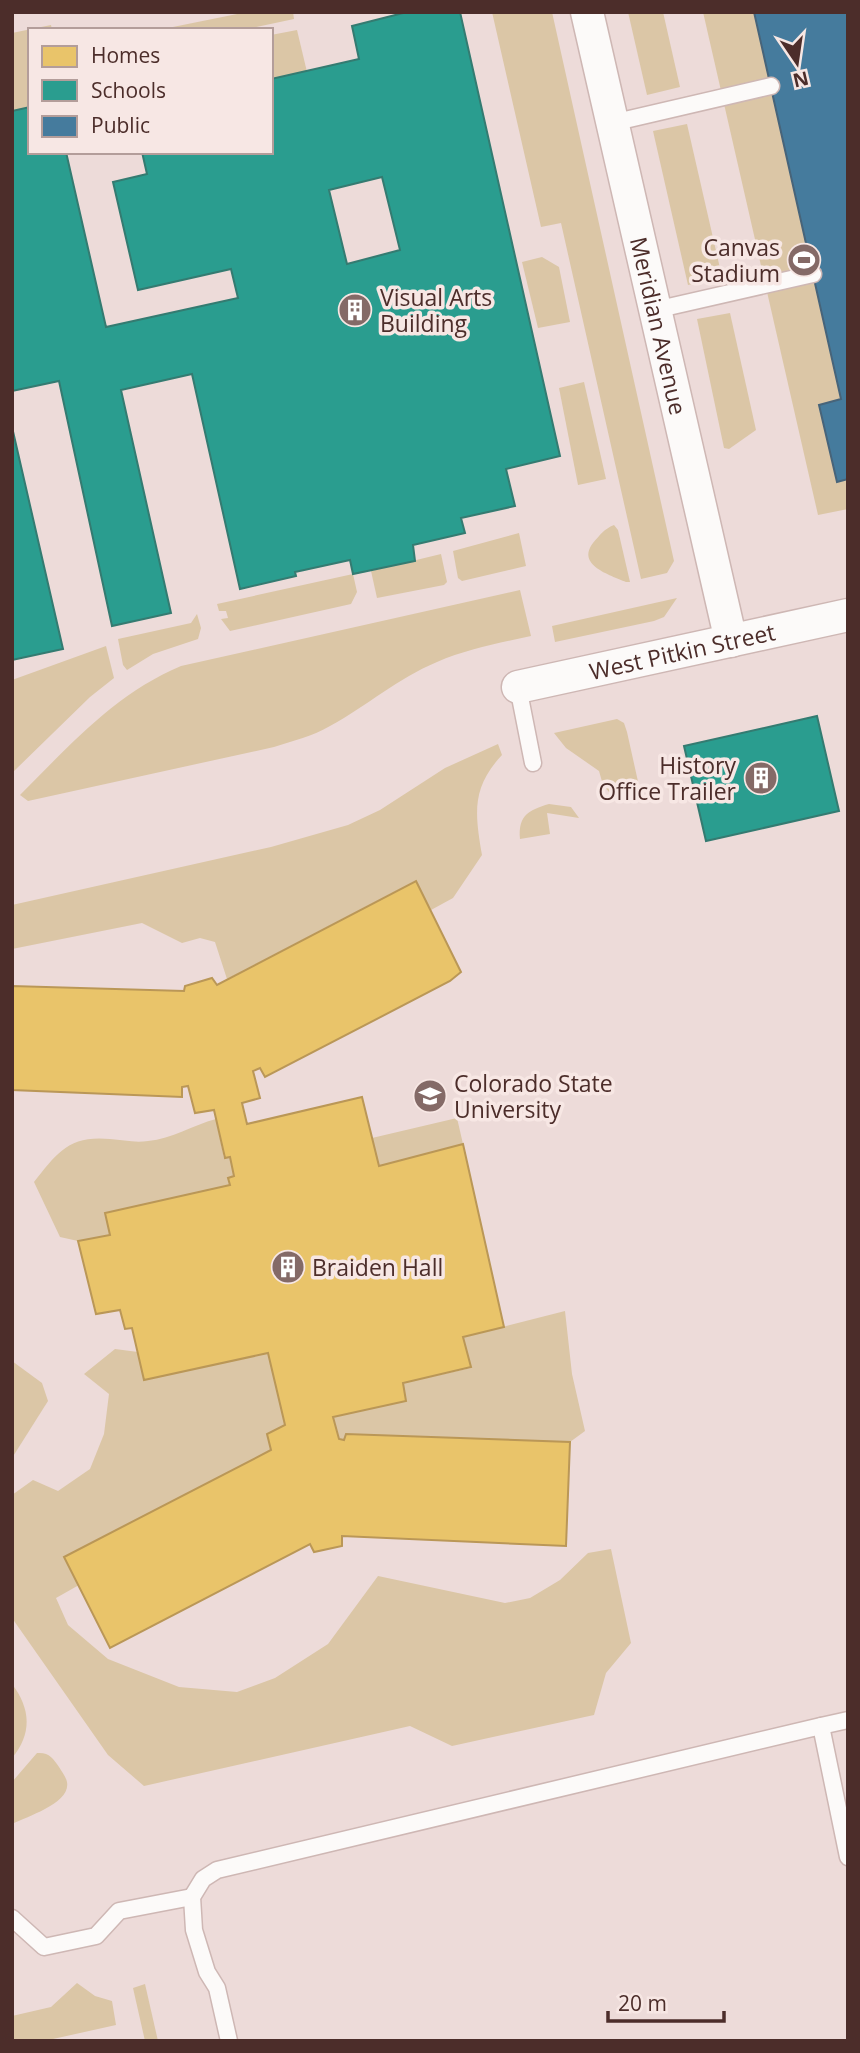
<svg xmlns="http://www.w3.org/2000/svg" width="860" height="2053" font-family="'Open Sans',sans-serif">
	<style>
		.green { fill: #dbc6a6 }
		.homes { fill: #e9c46a; stroke: #ba9757; stroke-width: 2 }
		.schools { fill: #2a9d8f; stroke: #347b71; stroke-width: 2; fill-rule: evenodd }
		.public { fill: #457b9d; stroke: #47647a; stroke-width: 2 }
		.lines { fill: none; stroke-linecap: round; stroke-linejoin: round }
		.service-casing { stroke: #ceb7b4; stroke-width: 19 }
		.minor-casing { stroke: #ceb7b4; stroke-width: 35 }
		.service { stroke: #fcfaf9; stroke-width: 16 }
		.minor { stroke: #fcfaf9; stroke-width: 32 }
		.labels { text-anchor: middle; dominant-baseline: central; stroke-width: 7; stroke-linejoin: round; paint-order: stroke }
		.poi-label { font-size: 23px; fill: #4c2d2a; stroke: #f7e7e4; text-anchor: start }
		.street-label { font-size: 23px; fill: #4c2d2a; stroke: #f7e7e4 }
	</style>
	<rect width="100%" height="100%" fill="#eddbd9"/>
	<!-- green -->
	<g class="green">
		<path d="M 247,12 L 293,12 L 294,19 L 242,30 L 158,30 Z"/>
		<path d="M 492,12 L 552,12 L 674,561 L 667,573 L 641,579 L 561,223 L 541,227 Z"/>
		<path d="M 628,12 L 663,12 L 680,87 L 647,95 Z"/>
		<path d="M 703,12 L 848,12 L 848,509 L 818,515 Z"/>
		<path d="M 51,25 L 52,30 L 30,30 L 30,107 L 12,111 L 12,33 Z"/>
		<path d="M 297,30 L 307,72 L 271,79 L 271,35 Z"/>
		<path d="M 687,124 L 722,277 L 688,285 L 653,131 Z"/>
		<path d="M 542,257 L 559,267 L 570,322 L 538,328 L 522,262 Z"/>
		<path d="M 730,313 L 756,430 L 729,449 L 724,448 L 697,319 Z"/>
		<path d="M 584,382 L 606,479 L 578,485 L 559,388 Z"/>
		<path d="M 614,525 L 618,530 L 630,582 L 626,582 C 610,575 576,565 593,543 C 600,535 604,529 614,525 Z"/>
		<path d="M 519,533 L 526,566 L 462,581 L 458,578 L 453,551 Z"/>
		<path d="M 441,554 L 447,582 L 444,585 L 377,598 L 371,571 Z"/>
		<path d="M 353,574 L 357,592 L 351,604 L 230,631 L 221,619 L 228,618 L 226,611 L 219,611 L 217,604 Z"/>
		<path d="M 520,590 L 531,636 C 499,643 467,649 437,662 C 398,678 367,706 330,726 C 313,736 293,741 274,747 L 28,801 L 20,795 C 69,746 116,693 181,666 Z"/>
		<path d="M 677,598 L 664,617 L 654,621 L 555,642 L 552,626 Z"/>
		<path d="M 197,614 L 201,628 L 198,639 L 153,654 L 127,670 L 123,665 L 118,639 L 191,623 Z"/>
		<path d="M 106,646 L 114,678 L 90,697 L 12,773 L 12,680 Z"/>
		<path d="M 617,719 L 624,723 L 627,732 L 639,786 L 609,792 L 603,785 L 599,771 L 566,748 L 554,733 Z"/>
		<path d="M 498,744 L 502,755 C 471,788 475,814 482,855 L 453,898 L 431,910 L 415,881 L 227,979 L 215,942 L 200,938 L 182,943 L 142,923 L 12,949 L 12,905 L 271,847 L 348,825 L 380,810 L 445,768 Z"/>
		<path d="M 549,804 L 571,807 L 579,818 L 547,813 L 550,834 L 520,839 C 518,815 529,810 549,804 Z"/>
		<path d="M 457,1118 L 463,1144 L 379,1166 L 372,1138 Z"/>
		<path d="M 216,1119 L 224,1158 L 230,1157 L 234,1176 L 228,1179 L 230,1185 L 106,1213 L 110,1235 L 78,1241 L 60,1237 L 34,1182 C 57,1153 69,1135 110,1139 C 123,1140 135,1143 148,1141 C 172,1139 193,1125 216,1119 Z"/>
		<path d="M 565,1311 L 572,1374 L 585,1431 L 570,1442 L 346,1434 L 344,1440 L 339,1439 L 333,1417 L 405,1401 L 403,1383 L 471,1368 L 463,1337 Z"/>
		<path d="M 115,1349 L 138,1352 L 144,1380 L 268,1353 L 285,1425 L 268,1434 L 271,1450 L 79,1585 L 56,1598 L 68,1625 L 108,1659 L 179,1687 L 237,1692 L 275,1678 L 328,1644 L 378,1576 L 505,1603 L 530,1598 L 560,1580 L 588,1553 L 611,1549 L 631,1643 L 606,1673 L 594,1715 L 452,1746 L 410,1726 L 144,1786 L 108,1755 L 12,1618 L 12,1495 L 33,1480 L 58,1491 L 90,1469 L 104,1434 L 109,1394 L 84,1374 Z"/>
		<path d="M 12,1361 L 42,1383 L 48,1401 L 12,1458 Z"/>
		<path d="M 12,1684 C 31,1709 32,1734 12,1758 Z"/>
		<path d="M 37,1753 C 49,1752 53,1758 59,1767 C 62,1772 66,1777 67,1782 C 71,1803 28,1816 12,1824 L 12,1782 Z"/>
		<path d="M 77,1983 L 95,1996 L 112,2001 L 116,2025 L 44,2041 L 12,2041 L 12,2016 L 51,2007 Z"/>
		<path d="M 145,1984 L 158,2041 L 145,2041 L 133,1988 Z"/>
	</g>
	<!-- homes -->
	<path class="homes" d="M 416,881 L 461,972 L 450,981 L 265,1077 L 260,1068 L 253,1071 L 260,1098 L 242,1103 L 247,1124 L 362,1097 L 379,1166 L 463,1144 L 504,1327 L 463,1337 L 471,1367 L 403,1383 L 406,1401 L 333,1417 L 339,1439 L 344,1440 L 346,1434 L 570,1442 L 566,1546 L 342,1536 L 342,1546 L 314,1552 L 310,1544 L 110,1648 L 64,1557 L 271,1450 L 267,1434 L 285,1425 L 268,1353 L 144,1380 L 132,1328 L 125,1329 L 120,1310 L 96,1314 L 78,1241 L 110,1235 L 105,1213 L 230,1185 L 228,1178 L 234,1176 L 230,1157 L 225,1158 L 214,1110 L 195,1113 L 188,1086 L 182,1087 L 182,1097 L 12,1090 L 12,986 L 184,991 L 185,986 L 212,978 L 217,985 Z"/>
	<!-- schools -->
	<g class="schools">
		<path d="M 407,12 L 460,12 L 560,456 L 506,469 L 515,506 L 461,518 L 465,533 L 413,545 L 415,561 L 353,574 L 350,560 L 295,572 L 296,576 L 240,589 L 192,374 L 121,390 L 171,613 L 112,626 L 59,381 L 12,391 L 12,111 L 30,107 L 30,152 L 66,152 L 106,327 L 238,298 L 231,269 L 138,290 L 113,182 L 147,174 L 142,152 L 271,152 L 271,79 L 359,59 L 352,26 ZM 382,177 L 400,250 L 347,264 L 329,190 Z"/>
		<path d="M 12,427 L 63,649 L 12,660 Z"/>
		<path d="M 817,716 L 839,811 L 706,841 L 684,746 Z"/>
	</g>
	<!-- public -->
	<path class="public" d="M 754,12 L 848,12 L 848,479 L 837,482 L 819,405 L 841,399 Z"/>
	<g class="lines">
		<defs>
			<g id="service">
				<path d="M 612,123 L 771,86"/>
				<path d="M 655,310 L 813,274"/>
				<path d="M 518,687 L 533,763"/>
				<path d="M 821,1726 L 848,1720"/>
				<path d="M 12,1918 L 44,1947 L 96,1936 L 119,1911 L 192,1897"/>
				<path d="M 229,2041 L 217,1988 L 207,1972 L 194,1930 L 192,1897 L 203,1879 L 217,1870 L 821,1726 L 848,1857"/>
			</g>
			<g id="minor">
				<path id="s1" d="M 587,12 L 731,641"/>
				<path id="s2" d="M 518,687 L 848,615"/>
			</g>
		</defs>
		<!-- service casing -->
		<use href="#service" class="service-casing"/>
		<!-- minor casing -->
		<use href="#minor" class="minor-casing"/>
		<!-- service -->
		<use href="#service" class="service"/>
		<!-- minor -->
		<use href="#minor" class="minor"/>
	</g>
	<!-- icons -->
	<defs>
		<symbol id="stadium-disc" viewBox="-11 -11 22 22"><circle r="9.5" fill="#846a67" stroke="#f7e7e4"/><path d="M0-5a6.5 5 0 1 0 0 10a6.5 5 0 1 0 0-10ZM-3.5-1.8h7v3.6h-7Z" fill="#fff"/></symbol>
		<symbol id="building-disc" viewBox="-11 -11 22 22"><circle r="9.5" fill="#846a67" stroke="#f7e7e4"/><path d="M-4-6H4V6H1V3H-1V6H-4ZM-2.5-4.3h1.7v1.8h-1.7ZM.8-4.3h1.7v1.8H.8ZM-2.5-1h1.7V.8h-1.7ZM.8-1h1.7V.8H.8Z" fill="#fff"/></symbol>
		<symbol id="university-disc" viewBox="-11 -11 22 22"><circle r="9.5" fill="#846a67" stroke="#f7e7e4"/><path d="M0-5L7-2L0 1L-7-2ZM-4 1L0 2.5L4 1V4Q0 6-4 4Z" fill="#fff"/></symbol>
	</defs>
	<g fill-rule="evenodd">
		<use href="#stadium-disc" x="785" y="241" width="38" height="38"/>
		<use href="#building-disc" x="336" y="291" width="38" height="38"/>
		<use href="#building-disc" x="742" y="759" width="38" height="38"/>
		<use href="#university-disc" x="411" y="1077" width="38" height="38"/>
		<use href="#building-disc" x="269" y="1248" width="38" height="38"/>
	</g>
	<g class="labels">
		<!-- poi labels -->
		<g class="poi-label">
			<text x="780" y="247" text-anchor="end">Canvas<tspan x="780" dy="26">Stadium</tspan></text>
			<text x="380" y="297">Visual Arts<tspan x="380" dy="26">Building</tspan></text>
			<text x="736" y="765" text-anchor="end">History<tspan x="736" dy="26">Office Trailer</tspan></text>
			<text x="454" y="1083">Colorado State<tspan x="454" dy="26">University</tspan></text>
			<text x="312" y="1267">Braiden Hall</text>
		</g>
		<!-- street labels -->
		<g class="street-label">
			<text stroke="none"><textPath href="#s1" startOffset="322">Meridian Avenue</textPath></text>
			<text stroke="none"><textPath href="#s2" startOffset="168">West Pitkin Street</textPath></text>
		</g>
	</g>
	<!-- border -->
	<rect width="860" height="2053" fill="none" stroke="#4c2d2a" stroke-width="28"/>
	<!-- legend -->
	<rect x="28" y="28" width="245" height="126" fill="#f7e7e4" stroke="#b39d9a" stroke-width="2"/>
	<rect x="42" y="46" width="35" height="21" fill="#e9c46a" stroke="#b39d9a" stroke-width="2"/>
	<text x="91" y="63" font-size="21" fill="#4c2d2a">Homes</text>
	<rect x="42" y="80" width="35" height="21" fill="#2a9d8f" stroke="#b39d9a" stroke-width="2"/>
	<text x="91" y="98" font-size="21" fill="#4c2d2a">Schools</text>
	<rect x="42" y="116" width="35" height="21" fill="#457b9d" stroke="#b39d9a" stroke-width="2"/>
	<text x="91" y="133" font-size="21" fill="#4c2d2a">Public</text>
	<!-- north arrow -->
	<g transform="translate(797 63) rotate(167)" stroke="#f7e7e4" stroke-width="5" paint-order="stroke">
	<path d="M0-5L12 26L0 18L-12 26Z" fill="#4c2d2a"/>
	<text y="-10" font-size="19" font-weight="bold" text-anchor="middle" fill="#4c2d2a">N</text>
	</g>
	<!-- scale -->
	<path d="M608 2011v10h116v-10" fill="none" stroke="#4c2d2a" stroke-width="3.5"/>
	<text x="618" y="2011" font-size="21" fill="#4c2d2a" stroke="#f7e7e4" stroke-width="5" paint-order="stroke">20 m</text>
</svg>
